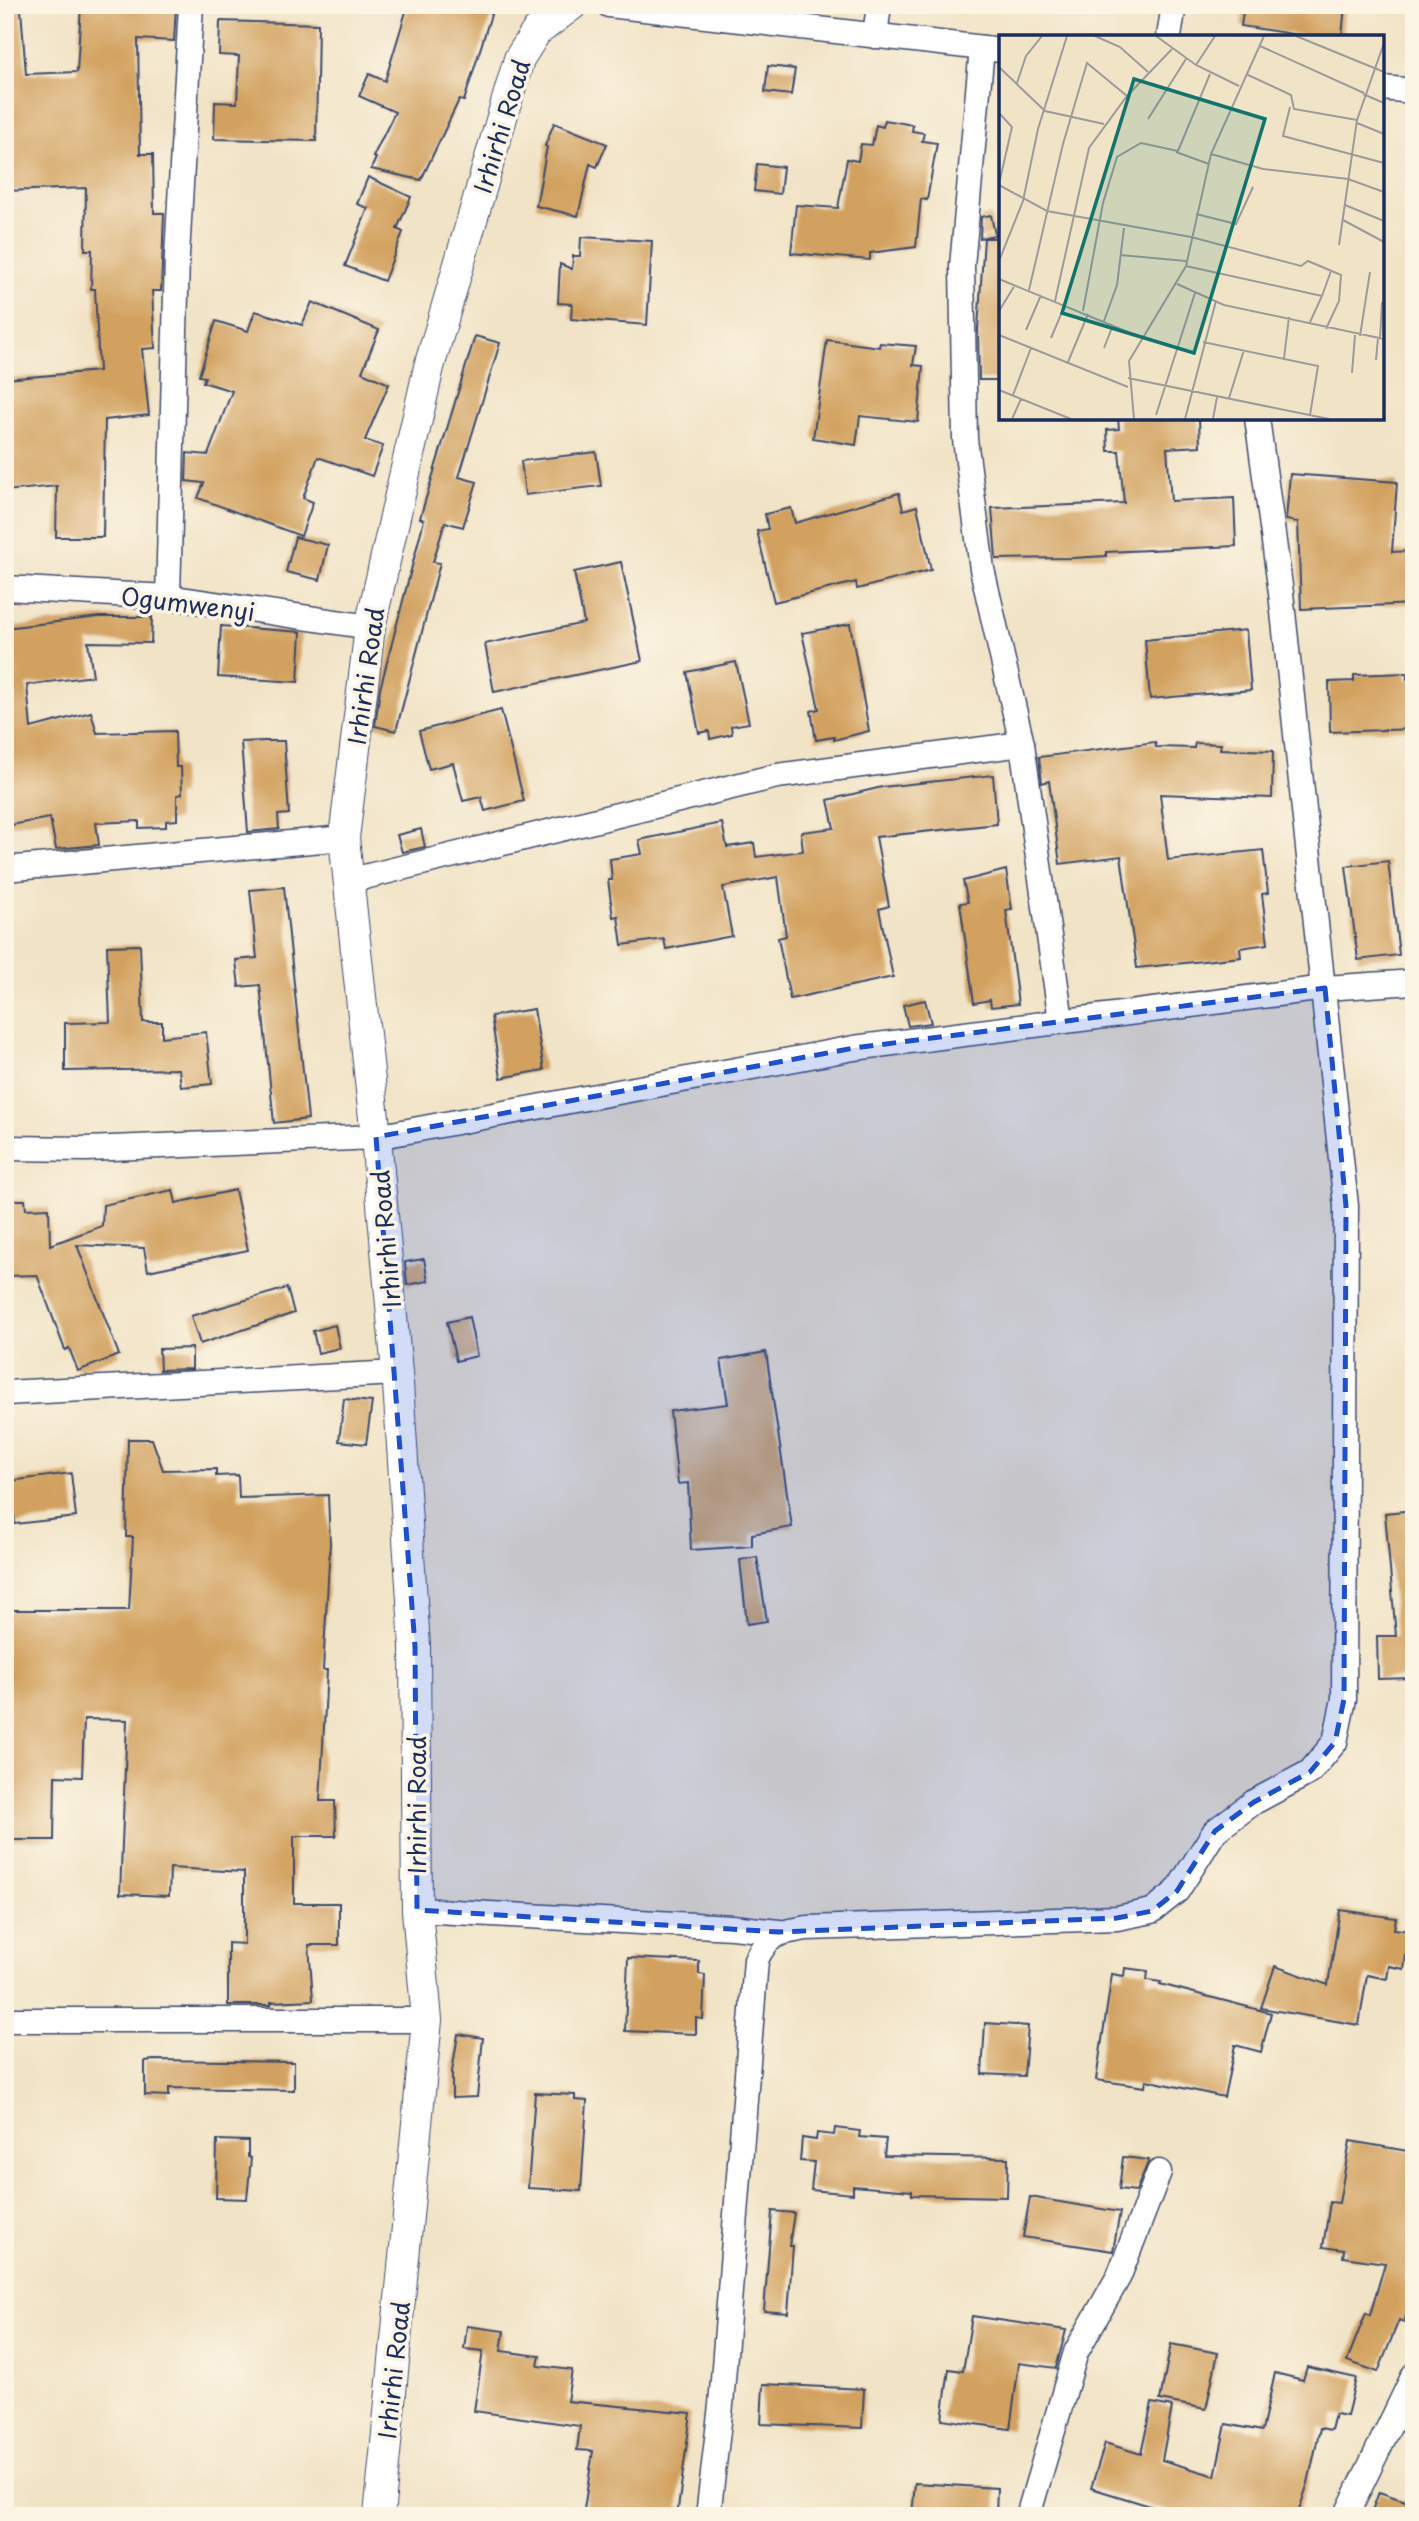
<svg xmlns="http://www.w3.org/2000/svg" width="1419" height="2521" font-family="'Playpen Sans',sans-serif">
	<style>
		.building { fill: #d2a15e }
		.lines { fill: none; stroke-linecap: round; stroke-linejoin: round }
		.minor-casing { stroke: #3b4a6e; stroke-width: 27 }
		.tertiary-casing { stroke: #3b4a6e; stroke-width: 32 }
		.minor { stroke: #fff; stroke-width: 24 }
		.tertiary { stroke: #fff; stroke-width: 30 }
		.marked { fill: #1d4ed8; fill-opacity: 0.2; stroke: #1d4ed8; stroke-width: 5; stroke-dasharray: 14 9; stroke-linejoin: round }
		.labels { text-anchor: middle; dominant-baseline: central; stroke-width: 7; stroke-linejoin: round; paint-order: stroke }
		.street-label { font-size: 24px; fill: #1b2f5e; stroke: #fcf5e5 }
		.inset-road { fill: none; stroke: #9b9b9c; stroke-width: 2 }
		.view { fill: #0f766e; fill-opacity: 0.15; stroke: #0f766e; stroke-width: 3.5 }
		.inset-edge { fill: none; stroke: #1b2f5e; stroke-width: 3.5 }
	</style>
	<rect width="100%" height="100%" fill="#fcf5e5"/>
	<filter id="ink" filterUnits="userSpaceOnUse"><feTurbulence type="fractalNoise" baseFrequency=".0143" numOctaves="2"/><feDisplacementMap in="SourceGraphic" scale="14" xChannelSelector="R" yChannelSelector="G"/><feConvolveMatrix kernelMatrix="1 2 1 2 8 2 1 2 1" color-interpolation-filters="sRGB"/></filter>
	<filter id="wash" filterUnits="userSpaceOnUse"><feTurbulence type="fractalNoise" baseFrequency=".00686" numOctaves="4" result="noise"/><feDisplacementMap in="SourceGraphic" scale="28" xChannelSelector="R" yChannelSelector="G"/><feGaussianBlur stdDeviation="1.57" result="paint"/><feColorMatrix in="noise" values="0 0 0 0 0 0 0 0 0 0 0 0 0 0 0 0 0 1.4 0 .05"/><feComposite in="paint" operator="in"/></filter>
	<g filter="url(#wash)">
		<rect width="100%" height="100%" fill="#f1e3c6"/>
		<g id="blocks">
			<!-- building -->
			<g class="building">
				<path d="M 81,5 L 176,5 L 174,41 L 138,39 L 140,154 L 153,154 L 154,213 L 164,213 L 161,291 L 152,291 L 155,348 L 142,349 L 149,415 L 105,420 L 103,537 L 56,537 L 57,486 L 5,491 L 5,379 L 99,371 L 95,289 L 91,289 L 92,250 L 85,250 L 86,188 L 5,191 L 5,10 L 21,9 L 26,74 L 77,72 Z"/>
				<path d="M 408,5 L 494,5 L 464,101 L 459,100 L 421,180 L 371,169 L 376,158 L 373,157 L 395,112 L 359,96 L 369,74 L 385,81 Z"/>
				<path d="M 1244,5 L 1345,5 L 1342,37 L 1312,37 L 1241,26 Z"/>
				<path d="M 220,21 L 318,24 L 316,141 L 214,139 L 215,102 L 237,103 L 239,56 L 219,55 Z"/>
				<path d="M 768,66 L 795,69 L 791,95 L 765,92 Z"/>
				<path d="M 885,120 L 913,125 L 912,131 L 924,133 L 922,141 L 937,143 L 927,200 L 921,199 L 916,247 L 870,253 L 870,260 L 791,253 L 796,205 L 838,208 L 847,159 L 858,161 L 861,144 L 872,145 L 876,125 L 883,127 Z"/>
				<path d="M 554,123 L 607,144 L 597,167 L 590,164 L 578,216 L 536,206 L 547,147 L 545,146 Z"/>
				<path d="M 757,164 L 783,167 L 780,194 L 754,191 Z"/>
				<path d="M 368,177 L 411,197 L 397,229 L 403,232 L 384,281 L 345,266 L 368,208 L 357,204 Z"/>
				<path d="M 991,215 L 995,235 L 980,238 L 981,217 Z"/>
				<path d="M 581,237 L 652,241 L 647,325 L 571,319 L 572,304 L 558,303 L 560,264 L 572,269 L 573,256 L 580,256 Z"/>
				<path d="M 984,238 L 1001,238 L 1001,380 L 979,380 L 978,329 Z"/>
				<path d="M 312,302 L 379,330 L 362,372 L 389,384 L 365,440 L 383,446 L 372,476 L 318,457 L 303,498 L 313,502 L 301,536 L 198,498 L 204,483 L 186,481 L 187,453 L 208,455 L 232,391 L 203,382 L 205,377 L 199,376 L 216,321 L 248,331 L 255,311 L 302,325 Z"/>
				<path d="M 475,336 L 500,343 L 459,477 L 477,482 L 463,527 L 445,522 L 433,562 L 440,563 L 396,731 L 375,726 L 380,689 L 424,520 L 420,518 Z"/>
				<path d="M 827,340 L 879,347 L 880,343 L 916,346 L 913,365 L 923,366 L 918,422 L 860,416 L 856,445 L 813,438 Z"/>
				<path d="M 1118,418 L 1199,418 L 1200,446 L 1167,448 L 1171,501 L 1234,498 L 1236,546 L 1106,552 L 1106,556 L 1073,558 L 996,559 L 992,508 L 1124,503 L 1119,451 L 1108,451 L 1107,430 L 1119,429 Z"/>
				<path d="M 596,452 L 601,486 L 525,495 L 521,461 Z"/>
				<path d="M 1290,474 L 1397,482 L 1392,552 L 1414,551 L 1414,604 L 1301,609 L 1298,522 L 1286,520 Z"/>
				<path d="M 899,493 L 903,510 L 917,506 L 931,570 L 857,589 L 856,582 L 774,602 L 757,531 L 768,529 L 765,514 L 791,508 L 795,523 Z"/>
				<path d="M 295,537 L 328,545 L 320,580 L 286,572 Z"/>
				<path d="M 621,562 L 642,661 L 494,692 L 485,644 L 584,623 L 574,572 Z"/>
				<path d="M 99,617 L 152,617 L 151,643 L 88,642 L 93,676 L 27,685 L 31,728 L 91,712 L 97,733 L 175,731 L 176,767 L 181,767 L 182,794 L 177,795 L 177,820 L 166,821 L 166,827 L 139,828 L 139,821 L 96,823 L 99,845 L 56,849 L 50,818 L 5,826 L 5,628 Z"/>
				<path d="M 850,624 L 869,731 L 834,740 L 834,737 L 816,740 L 811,711 L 819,709 L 802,633 Z"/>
				<path d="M 221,626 L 301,632 L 298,682 L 218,677 Z"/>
				<path d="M 1246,630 L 1251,690 L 1150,699 L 1145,640 Z"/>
				<path d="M 736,662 L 749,723 L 731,726 L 732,734 L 710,739 L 709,731 L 699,733 L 687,672 Z"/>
				<path d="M 1407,673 L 1407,679 L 1414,679 L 1414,729 L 1330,732 L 1329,682 L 1354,681 L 1354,675 Z"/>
				<path d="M 501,710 L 524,801 L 485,811 L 481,797 L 463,801 L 453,763 L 429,769 L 419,731 Z"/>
				<path d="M 265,741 L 284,741 L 289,814 L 278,815 L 279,829 L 248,832 L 241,742 Z"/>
				<path d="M 1155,742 L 1156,747 L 1194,748 L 1195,743 L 1221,744 L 1220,749 L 1273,751 L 1272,798 L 1160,794 L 1168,860 L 1263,850 L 1268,893 L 1262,894 L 1268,944 L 1240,948 L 1241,957 L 1137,968 L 1121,856 L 1060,864 L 1049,781 L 1042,783 L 1039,757 Z"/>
				<path d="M 993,775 L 997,824 L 876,837 L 889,906 L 879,909 L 893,977 L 790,999 L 778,938 L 786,936 L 778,877 L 723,887 L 732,936 L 666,949 L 664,939 L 622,945 L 618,916 L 613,917 L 608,880 L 612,880 L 610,859 L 642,854 L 639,840 L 722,823 L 727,847 L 754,843 L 756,857 L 803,851 L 801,832 L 834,828 L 828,800 L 882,787 Z"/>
				<path d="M 421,829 L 425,847 L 402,852 L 397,835 Z"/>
				<path d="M 1388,861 L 1399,955 L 1358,960 L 1346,866 Z"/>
				<path d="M 1006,870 L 1012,909 L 1006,910 L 1018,1004 L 991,1007 L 990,1000 L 974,1003 L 960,903 L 968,902 L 963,881 Z"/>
				<path d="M 284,887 L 308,1119 L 274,1123 L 260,985 L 239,987 L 236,960 L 257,958 L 250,890 Z"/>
				<path d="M 140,945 L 143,1022 L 162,1022 L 162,1037 L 206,1032 L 212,1084 L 181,1087 L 179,1069 L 65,1071 L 65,1023 L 110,1022 L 107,946 Z"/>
				<path d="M 925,1000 L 931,1023 L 908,1026 L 903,1005 Z"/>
				<path d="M 534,1009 L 544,1070 L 501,1078 L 491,1016 Z"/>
				<path d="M 173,1190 L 176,1203 L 235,1190 L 248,1250 L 148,1271 L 144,1248 L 77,1245 L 119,1355 L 78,1371 L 69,1348 L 65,1350 L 37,1275 L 5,1276 L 5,1200 L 25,1200 L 26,1209 L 49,1208 L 50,1245 L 102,1226 L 103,1205 Z"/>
				<path d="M 424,1259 L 428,1281 L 407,1285 L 405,1262 Z"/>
				<path d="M 287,1288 L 294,1313 L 200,1344 L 191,1316 Z"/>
				<path d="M 469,1317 L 477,1356 L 456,1361 L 447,1322 Z"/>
				<path d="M 335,1325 L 340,1348 L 318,1353 L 313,1331 Z"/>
				<path d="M 192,1348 L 192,1369 L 160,1370 L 159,1349 Z"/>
				<path d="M 766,1352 L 792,1527 L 752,1534 L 752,1546 L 691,1550 L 688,1483 L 678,1484 L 670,1411 L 728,1404 L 721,1360 Z"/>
				<path d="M 344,1399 L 372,1402 L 366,1444 L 339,1441 Z"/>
				<path d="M 128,1439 L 152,1439 L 163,1470 L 216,1469 L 216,1476 L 238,1475 L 239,1498 L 328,1495 L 330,1544 L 323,1670 L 327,1670 L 320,1801 L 335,1801 L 336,1836 L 294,1836 L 294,1903 L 339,1903 L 339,1945 L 309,1945 L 313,2000 L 271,2002 L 271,2005 L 228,2005 L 228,1943 L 244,1944 L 244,1872 L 170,1868 L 169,1896 L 120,1894 L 127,1720 L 84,1719 L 82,1777 L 55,1776 L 54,1840 L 5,1840 L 5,1610 L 129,1610 L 133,1537 L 126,1537 Z"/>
				<path d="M 71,1473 L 76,1517 L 15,1524 L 10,1481 Z"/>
				<path d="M 1414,1510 L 1414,1678 L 1378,1679 L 1377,1636 L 1396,1636 L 1385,1513 Z"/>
				<path d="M 757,1557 L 767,1621 L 747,1624 L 740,1560 Z"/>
				<path d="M 1340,1910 L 1396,1918 L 1394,1929 L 1410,1931 L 1404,1969 L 1389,1966 L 1387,1979 L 1367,1975 L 1359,2025 L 1261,2008 L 1275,1966 L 1328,1985 Z"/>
				<path d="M 628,1958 L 699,1961 L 699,1974 L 705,1975 L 703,2019 L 696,2018 L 696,2034 L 625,2031 Z"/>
				<path d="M 1125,1968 L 1148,1971 L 1147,1980 L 1161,1982 L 1160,1984 L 1271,2013 L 1261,2052 L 1235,2045 L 1224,2097 L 1146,2080 L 1145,2087 L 1096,2080 L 1112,1974 L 1124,1976 Z"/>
				<path d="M 985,2023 L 1028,2026 L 1024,2076 L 982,2074 Z"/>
				<path d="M 458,2034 L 483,2038 L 477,2097 L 452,2098 L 452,2072 Z"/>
				<path d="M 154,2060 L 294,2062 L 294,2090 L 169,2088 L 169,2096 L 145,2095 L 145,2061 Z"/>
				<path d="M 535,2093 L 575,2095 L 575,2100 L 587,2101 L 581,2191 L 528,2188 Z"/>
				<path d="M 835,2128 L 860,2131 L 859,2137 L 886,2139 L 884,2156 L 1008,2158 L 1007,2197 L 912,2195 L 912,2191 L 853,2186 L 853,2194 L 811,2190 L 814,2162 L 800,2161 L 802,2138 L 816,2140 L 817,2133 L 834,2135 Z"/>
				<path d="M 217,2140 L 248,2141 L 248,2157 L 251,2158 L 247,2199 L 216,2198 Z"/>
				<path d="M 1350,2141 L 1414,2152 L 1414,2291 L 1404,2322 L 1399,2320 L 1378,2372 L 1347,2361 L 1366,2313 L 1370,2315 L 1385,2263 L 1343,2257 L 1344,2250 L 1323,2247 L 1330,2202 L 1339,2203 Z"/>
				<path d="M 1123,2157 L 1149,2160 L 1136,2191 L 1119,2189 Z"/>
				<path d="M 1030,2197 L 1120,2212 L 1113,2251 L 1023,2237 Z"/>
				<path d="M 772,2211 L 794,2213 L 789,2246 L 793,2246 L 788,2313 L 764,2311 Z"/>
				<path d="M 972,2316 L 1066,2330 L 1056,2368 L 1019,2363 L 1010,2429 L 942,2419 L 949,2369 L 963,2371 Z"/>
				<path d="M 467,2326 L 504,2331 L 501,2351 L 540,2356 L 538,2366 L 572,2370 L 567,2401 L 691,2413 L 677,2516 L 583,2516 L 593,2451 L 577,2450 L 580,2426 L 474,2411 L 483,2351 L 464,2349 Z"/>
				<path d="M 1171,2344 L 1218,2353 L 1206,2409 L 1160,2400 Z"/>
				<path d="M 1307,2367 L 1356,2378 L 1347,2416 L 1335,2414 L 1331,2430 L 1320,2428 L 1308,2483 L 1297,2516 L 1183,2516 L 1091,2488 L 1105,2443 L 1141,2454 L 1152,2403 L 1172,2407 L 1162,2460 L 1215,2476 L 1226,2424 L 1262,2431 L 1275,2373 L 1303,2380 Z"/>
				<path d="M 763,2384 L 864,2389 L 862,2428 L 761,2424 Z"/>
				<path d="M 915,2483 L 997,2488 L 996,2516 L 912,2516 Z"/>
				<path d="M 1379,2492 L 1414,2504 L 1414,2516 L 1370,2516 Z"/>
			</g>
		</g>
	</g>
	<g filter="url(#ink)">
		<use href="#blocks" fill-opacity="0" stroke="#3b4a6e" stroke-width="2"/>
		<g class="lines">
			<defs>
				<g id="minor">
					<path d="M 609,5 L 1001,50"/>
					<path d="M 875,36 L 879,5"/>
					<path d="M 1169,37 L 1174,5"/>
					<path d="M 982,48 L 962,266 L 965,439 L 982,569 L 1022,744 L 1061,1021"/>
					<path d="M 1382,88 L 1414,91"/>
					<path d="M 5,588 L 168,597 L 370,627"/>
					<path d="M 168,597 L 177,256 L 191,5"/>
					<path d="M 5,869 L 344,838"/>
					<path d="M 348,881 L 777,776 L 1022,744"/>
					<path d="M 5,1148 L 87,1149 L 376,1137 L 854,1048 L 1325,988 L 1414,982"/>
					<path d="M 5,1393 L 397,1373"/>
					<path d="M 417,1910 L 732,1927 L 779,1932"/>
					<path d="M 5,2020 L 427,2020"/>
					<path d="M 708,2516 L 721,2405 L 756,1960 C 769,1932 779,1933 807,1928 L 1117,1918 L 1152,1911 L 1177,1891 L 1215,1831 L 1254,1802 L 1310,1772 L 1335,1742 L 1344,1699 L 1346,1206 L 1281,593 L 1257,418"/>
					<path d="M 1028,2516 L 1076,2352 L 1119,2276 L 1159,2172"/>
					<path d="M 1346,2516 L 1414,2375"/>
				</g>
				<path id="tertiary" d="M 379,2516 L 427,2020 L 417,1910 L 415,1646 L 398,1384 L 376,1137 L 344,838 L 370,627 L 429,367 L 519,59 L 536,32 L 572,5"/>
			</defs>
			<!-- minor casing -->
			<use href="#minor" class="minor-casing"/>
			<!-- tertiary casing -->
			<use href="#tertiary" class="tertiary-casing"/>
			<!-- minor -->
			<use href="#minor" class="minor"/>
			<!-- tertiary -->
			<use href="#tertiary" class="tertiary"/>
		</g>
	</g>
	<!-- marked area -->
	<path class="marked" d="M 1325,988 L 1346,1206 L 1344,1699 L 1335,1742 L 1310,1772 L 1254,1802 L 1215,1831 L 1177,1891 L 1152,1911 L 1117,1918 L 779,1932 L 417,1910 L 415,1646 L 376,1137 L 854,1048 Z"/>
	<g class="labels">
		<!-- street labels -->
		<g class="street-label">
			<text transform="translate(501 126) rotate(-73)">Irhirhi Road</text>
			<text transform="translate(188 603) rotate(7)">Ogumwenyi</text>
			<text transform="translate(365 676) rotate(-82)">Irhirhi Road</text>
			<text transform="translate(385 1239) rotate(-95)">Irhirhi Road</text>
			<text transform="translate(416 1805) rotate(-90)">Irhirhi Road</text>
			<text transform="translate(393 2370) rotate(-84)">Irhirhi Road</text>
		</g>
	</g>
	<!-- overview -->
	<g transform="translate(999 35)">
		<rect width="385" height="385" fill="#f1e3c6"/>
		<path class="inset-road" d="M 96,1 L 121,12 L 149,37M 157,1 L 197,30 L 240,51M 297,1 L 385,37M 261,11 L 365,58M 197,30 L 216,1M 0,32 L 46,76 L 105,89M 247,39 L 292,60 L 295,74 L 358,85M 18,48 L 27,21 L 43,1M 364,59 L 385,68M 291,72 L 284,101 L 385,128M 0,78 L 13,92 L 0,149M 149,84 L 187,24M 358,88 L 385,99M 177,117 L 210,129M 212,119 L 264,134 L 349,144 L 385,157M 0,150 L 48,176 L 192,202 L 302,231 L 309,226 L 342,240 L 340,266 L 327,294M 346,170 L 385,186M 197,179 L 237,189 L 254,152M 344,185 L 385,207M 340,210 L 358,85 L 385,8M 121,220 L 187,226M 0,226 L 24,166 L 39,94 L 68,1M 187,231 L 323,261 L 311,287M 0,244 L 141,302M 178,249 L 225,270 L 385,304M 30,255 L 64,109 L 88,28 L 128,61M 323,261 L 332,236M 56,266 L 90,113 L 128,61 L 173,14M 0,276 L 16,250M 84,276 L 104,168 L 118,122 L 142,108 L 179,116 L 211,39M 105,286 L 118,250 L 125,193M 27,295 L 42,260M 0,300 L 129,352M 361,301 L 371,237M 52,303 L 66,270M 381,304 L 383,267M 204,307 L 319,331 L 311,380M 105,313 L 114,290M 285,323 L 290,282M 377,325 L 379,303M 69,327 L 89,279M 353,338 L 356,300M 129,343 L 330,384M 0,355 L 72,384M 14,360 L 32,313M 230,363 L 245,315M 157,380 L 196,258M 13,384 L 22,364M 135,384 L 130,326 L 187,231 L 212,119 L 265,1M 186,384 L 217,266M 214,384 L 218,362"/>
		<path class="view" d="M 135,44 L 266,84 L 195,318 L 63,278 Z"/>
		<rect width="385" height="385" class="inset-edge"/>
	</g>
	<!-- margin -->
	<rect width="1419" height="2521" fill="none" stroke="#fcf5e5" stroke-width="28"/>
</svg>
